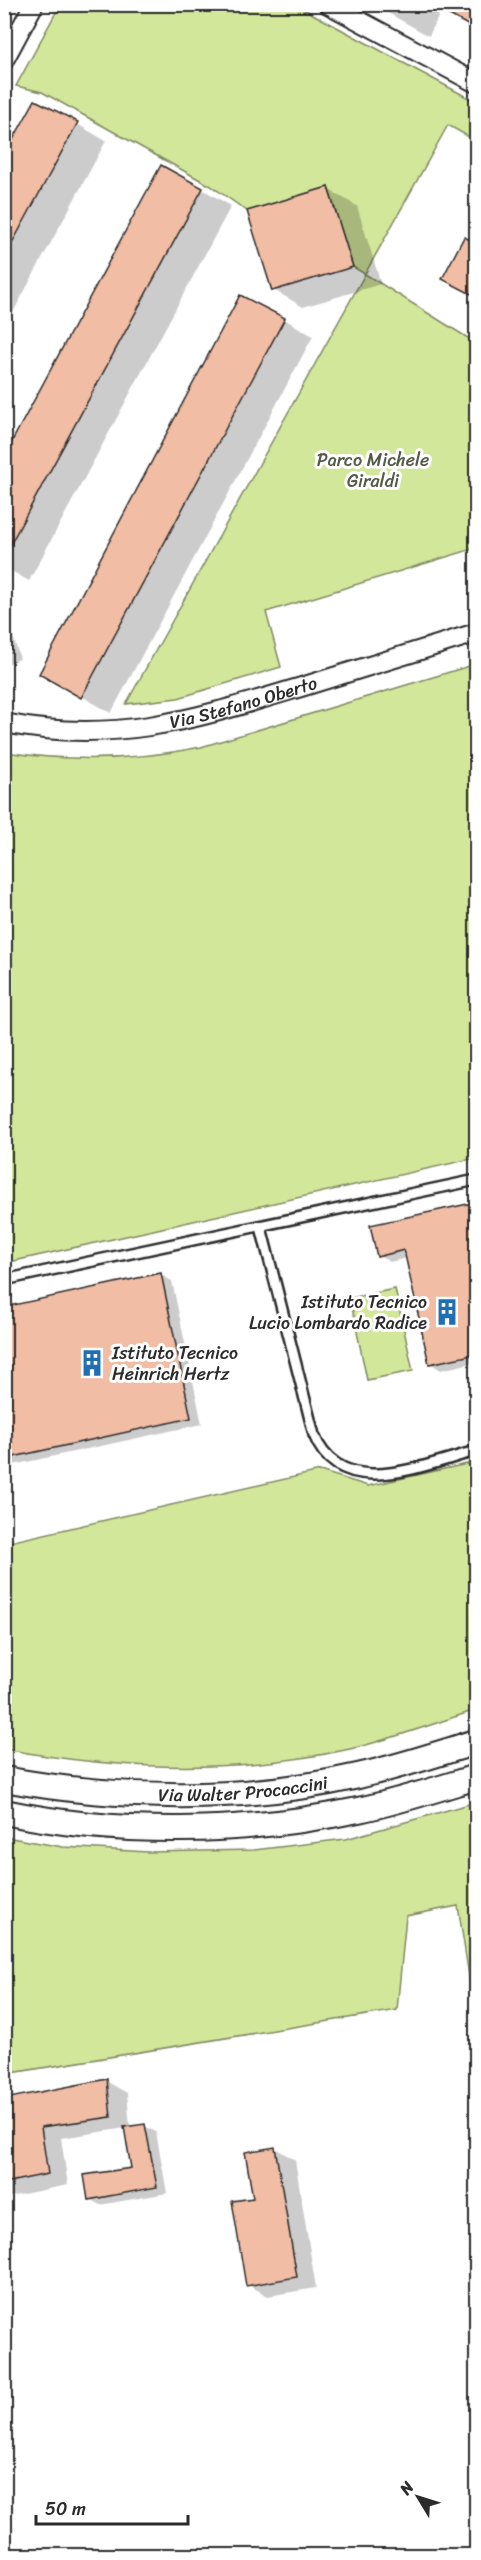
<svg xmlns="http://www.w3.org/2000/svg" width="481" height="2560" font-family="Sriracha,sans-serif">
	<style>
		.green { fill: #d3e79b; stroke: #7f8963; stroke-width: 1.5 }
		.shadow { fill: #0003 }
		.building { fill: #f1bda4; stroke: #2b2b2b; stroke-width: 1.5 }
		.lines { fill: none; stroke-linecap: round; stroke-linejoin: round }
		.service-casing { stroke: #2b2b2b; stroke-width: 14 }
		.minor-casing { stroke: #2b2b2b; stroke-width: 22 }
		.tertiary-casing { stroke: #2b2b2b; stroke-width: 28 }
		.service { stroke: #fff; stroke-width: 9 }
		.minor { stroke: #fff; stroke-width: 18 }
		.tertiary { stroke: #fff; stroke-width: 24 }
		.labels { text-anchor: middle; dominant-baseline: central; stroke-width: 6; stroke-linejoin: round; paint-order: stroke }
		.park-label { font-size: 18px; fill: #555a47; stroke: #fff }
		.street-label { font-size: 18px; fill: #2b2b2b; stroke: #fff }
		.poi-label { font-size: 18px; fill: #2b2b2b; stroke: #fff; text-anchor: end }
	</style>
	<rect width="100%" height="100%" fill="#fff"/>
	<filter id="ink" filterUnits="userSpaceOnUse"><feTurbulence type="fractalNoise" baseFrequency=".0167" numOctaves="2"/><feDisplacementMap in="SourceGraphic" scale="12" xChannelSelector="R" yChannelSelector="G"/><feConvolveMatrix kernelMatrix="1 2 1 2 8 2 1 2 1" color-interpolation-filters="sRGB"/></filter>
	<g filter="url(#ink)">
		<!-- green -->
		<g class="green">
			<path d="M 294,4 L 476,102 L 476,141 L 448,125 L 365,274 L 476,343 L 476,548 L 266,612 L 281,667 L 178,698 L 126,704 L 365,274 L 353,267 L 328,187 L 247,211 L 211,186 L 42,92 L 16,86 L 60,5 Z"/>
			<path d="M 476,664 L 476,1158 L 5,1263 L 5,752 C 71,762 134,761 201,747 Z"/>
			<path d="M 395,1289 L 413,1371 L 367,1380 L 350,1298 Z"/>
			<path d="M 476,1462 L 476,1710 C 435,1723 392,1739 350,1749 C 237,1774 117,1770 5,1749 L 5,1543 L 320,1471 L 368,1486 Z"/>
			<path d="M 476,1802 L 476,2021 L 458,1906 L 406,1916 L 397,2010 L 5,2074 L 5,1837 L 63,1847 L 148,1852 L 254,1850 L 346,1839 Z"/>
		</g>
		<!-- shadow -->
		<g class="shadow">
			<path d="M 392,4 L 476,4 L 476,30 L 441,11 L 429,36 L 388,13 Z"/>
			<path d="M 77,124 L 106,141 L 4,329 L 4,159 Z"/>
			<path d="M 202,189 L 231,206 L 29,581 L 4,567 L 4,459 Z"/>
			<path d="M 328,189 L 357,206 L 381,284 L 303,307 L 274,290 Z"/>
			<path d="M 476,224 L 476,296 L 468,241 Z"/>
			<path d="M 284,319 L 313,336 L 111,713 L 41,673 Z"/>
			<path d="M 4,608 L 20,659 L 4,665 Z"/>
			<path d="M 476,1204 L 476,1362 L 441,1370 L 430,1363 L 407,1258 L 390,1262 L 379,1256 Z"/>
			<path d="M 161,1275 L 172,1281 L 202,1424 L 4,1467 L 4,1309 Z"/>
			<path d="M 106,2081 L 127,2093 L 130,2128 L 144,2126 L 156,2132 L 167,2193 L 100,2205 L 89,2199 L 133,2170 L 126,2128 L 61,2138 L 68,2185 L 4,2198 L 4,2101 Z"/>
			<path d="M 275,2148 L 295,2160 L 316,2288 L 268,2296 L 248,2285 L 254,2199 Z"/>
		</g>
		<!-- building -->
		<g class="building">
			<path d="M 429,4 L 477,4 L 477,30 Z"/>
			<path d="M 35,100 L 78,122 L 4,258 L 4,156 Z"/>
			<path d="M 161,165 L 203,188 L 4,556 L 4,456 Z"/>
			<path d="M 328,187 L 353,267 L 272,291 L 247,211 Z"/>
			<path d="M 464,237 L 477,243 L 477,297 L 442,279 Z"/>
			<path d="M 240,295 L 285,318 L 81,698 L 39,674 Z"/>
			<path d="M 477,1202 L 477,1354 L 429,1364 L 404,1250 L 377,1257 L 370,1225 Z"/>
			<path d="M 161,1273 L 191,1418 L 4,1459 L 4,1307 Z"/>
			<path d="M 107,2079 L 111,2117 L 41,2127 L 48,2174 L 4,2183 L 4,2099 Z"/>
			<path d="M 145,2124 L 157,2187 L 88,2200 L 84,2175 L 131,2168 L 124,2127 Z"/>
			<path d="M 275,2147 L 297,2277 L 246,2286 L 232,2201 L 253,2198 L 245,2152 Z"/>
		</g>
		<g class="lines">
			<defs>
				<g id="service">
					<path d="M 261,1227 L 314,1435 C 341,1503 425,1464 476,1451"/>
					<path d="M 4,1280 L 476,1180"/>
				</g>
				<g id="minor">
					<path d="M 328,4 L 476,83"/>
					<path d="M 4,60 L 34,4"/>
					<path id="s1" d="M 4,723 C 114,745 195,719 298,688 C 358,669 417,651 476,633"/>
				</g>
				<g id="tertiary">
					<path id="s2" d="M 4,1779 C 118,1800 245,1802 358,1776 C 398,1767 437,1754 476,1742"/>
					<path d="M 4,1812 C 120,1836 243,1834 358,1810 C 398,1802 437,1789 476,1777"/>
				</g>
			</defs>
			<!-- service casing -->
			<use href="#service" class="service-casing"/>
			<!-- minor casing -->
			<use href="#minor" class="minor-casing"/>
			<!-- tertiary casing -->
			<use href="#tertiary" class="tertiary-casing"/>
			<!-- service -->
			<use href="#service" class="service"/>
			<!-- minor -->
			<use href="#minor" class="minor"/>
			<!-- tertiary -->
			<use href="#tertiary" class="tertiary"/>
		</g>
	</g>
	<!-- icons -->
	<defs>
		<symbol id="building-bare" viewBox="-9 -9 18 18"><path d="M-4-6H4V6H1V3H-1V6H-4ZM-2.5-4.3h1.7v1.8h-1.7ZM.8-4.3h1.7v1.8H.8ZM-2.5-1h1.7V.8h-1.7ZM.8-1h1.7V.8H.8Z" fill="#1f6fb2" stroke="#fff" stroke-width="2.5" paint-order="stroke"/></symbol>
	</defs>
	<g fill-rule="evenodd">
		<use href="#building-bare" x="428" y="1293" width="38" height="38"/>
		<use href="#building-bare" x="73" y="1344" width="38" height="38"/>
	</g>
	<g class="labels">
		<!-- park labels -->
		<g class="park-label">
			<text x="373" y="460">Parco Michele<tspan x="373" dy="21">Giraldi</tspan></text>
		</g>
		<!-- street labels -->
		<g class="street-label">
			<text stroke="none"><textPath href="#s1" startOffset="243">Via Stefano Oberto</textPath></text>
			<text stroke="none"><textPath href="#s2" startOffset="240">Via Walter Procaccini</textPath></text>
		</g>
		<!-- poi labels -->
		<g class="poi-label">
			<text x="427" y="1302">Istituto Tecnico<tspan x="427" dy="21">Lucio Lombardo Radice</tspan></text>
			<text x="112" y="1353" text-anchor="start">Istituto Tecnico<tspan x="112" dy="21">Heinrich Hertz</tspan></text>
		</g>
	</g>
	<!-- margin -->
	<rect width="481" height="2560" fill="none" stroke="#fff" stroke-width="24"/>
	<rect x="12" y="12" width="457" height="2536" fill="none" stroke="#2b2b2b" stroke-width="2" filter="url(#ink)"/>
	<!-- north arrow -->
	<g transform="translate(418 2497) rotate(308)" stroke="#ffffff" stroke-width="4.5" paint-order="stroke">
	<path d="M0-4.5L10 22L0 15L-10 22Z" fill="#2b2b2b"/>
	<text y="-9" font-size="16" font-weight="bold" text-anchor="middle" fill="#2b2b2b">N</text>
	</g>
	<!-- scale -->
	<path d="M36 2515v9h152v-9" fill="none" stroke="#2b2b2b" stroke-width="3"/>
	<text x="45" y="2515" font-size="18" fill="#2b2b2b" stroke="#ffffff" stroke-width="4.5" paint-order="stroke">50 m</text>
</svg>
